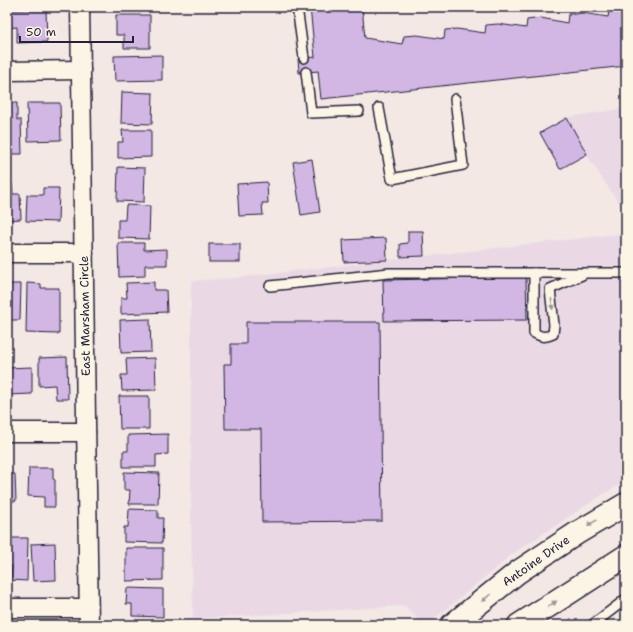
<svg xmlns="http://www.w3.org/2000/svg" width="633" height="632" font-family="'Shantell Sans',sans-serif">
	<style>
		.built { fill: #ead9e5 }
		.building { fill: #d2b6e4; stroke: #22223b }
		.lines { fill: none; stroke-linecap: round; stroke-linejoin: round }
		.service-casing { stroke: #22223b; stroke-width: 12 }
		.minor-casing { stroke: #22223b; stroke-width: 21 }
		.secondary-casing { stroke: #22223b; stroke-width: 25 }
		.service { stroke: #fcf5e5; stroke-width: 9 }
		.minor { stroke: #fcf5e5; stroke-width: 18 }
		.secondary { stroke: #fcf5e5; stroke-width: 22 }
		.oneway { fill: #9a9698 }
		.labels { text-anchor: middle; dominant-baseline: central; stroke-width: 4; stroke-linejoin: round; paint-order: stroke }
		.street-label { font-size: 12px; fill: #22223b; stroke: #fcf5e5 }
	</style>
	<rect width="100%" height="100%" fill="#f4e8e5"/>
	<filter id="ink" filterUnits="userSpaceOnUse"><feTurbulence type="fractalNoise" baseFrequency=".025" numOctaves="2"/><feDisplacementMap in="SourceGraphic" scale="8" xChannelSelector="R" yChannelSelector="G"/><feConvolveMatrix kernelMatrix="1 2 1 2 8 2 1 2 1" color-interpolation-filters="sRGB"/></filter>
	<g filter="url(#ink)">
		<!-- built -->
		<g class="built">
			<path d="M 626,108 L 626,214 L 562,118 Z"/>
			<path d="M 626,233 L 626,481 L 602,495 L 514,553 L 427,625 L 424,625 L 405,606 L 193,619 L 191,523 L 191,281 L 232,278 Z"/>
		</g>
		<!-- building -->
		<g class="building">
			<path d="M 122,7 L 154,7 L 154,10 L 122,11 Z"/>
			<path d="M 310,7 L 362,7 L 365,38 L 402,44 L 404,36 L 417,35 L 444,39 L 445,30 L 457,29 L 485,33 L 486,25 L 498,24 L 526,28 L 527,20 L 541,18 L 567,23 L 568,15 L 582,13 L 608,17 L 609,11 L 626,9 L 626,66 L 321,99 L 318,71 L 299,73 L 298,59 L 315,57 Z"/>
			<path d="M 46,9 L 47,42 L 17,43 L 17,27 L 7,28 L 7,10 Z"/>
			<path d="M 116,15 L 150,15 L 150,48 L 124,48 L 124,35 L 116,35 Z"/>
			<path d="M 162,55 L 162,80 L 115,81 L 114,56 Z"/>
			<path d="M 122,92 L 153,93 L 152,124 L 121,123 Z"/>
			<path d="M 7,103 L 17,103 L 17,120 L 21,120 L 22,154 L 7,154 Z"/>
			<path d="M 27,103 L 60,103 L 61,140 L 28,141 Z"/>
			<path d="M 567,118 L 587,154 L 560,169 L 540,133 Z"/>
			<path d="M 122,130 L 151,130 L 151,157 L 118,158 L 118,142 L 123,142 Z"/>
			<path d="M 312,159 L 320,212 L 301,215 L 293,162 Z"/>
			<path d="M 118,167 L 145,168 L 144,202 L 117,201 Z"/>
			<path d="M 267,182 L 268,203 L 262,203 L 263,215 L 239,216 L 237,184 Z"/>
			<path d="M 12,183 L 13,194 L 20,194 L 21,219 L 7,220 L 7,184 Z"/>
			<path d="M 43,188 L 59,188 L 58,222 L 26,221 L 27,195 L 43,195 Z"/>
			<path d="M 126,205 L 150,206 L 149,239 L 118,238 L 118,220 L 125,220 Z"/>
			<path d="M 408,231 L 423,231 L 424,256 L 400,257 L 400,244 L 408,243 Z"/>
			<path d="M 386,238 L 387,260 L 344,262 L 343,240 Z"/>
			<path d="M 118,243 L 144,243 L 144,250 L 167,249 L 167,265 L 145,265 L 145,276 L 119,277 Z"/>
			<rect x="209" y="244" width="31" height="18"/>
			<path d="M 526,277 L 527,320 L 384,321 L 383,280 Z"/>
			<path d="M 154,282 L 154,290 L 166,290 L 167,312 L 121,314 L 121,298 L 127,298 L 126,283 Z"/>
			<path d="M 27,283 L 41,284 L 41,288 L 59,288 L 59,334 L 26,333 Z"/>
			<path d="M 7,284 L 21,284 L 20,320 L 7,320 Z"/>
			<path d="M 150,319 L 151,352 L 121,353 L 120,320 Z"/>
			<path d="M 246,322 L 380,322 L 382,521 L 262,522 L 261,429 L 225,429 L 224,364 L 231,364 L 231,344 L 246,344 Z"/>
			<path d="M 67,357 L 68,399 L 56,399 L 55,385 L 39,386 L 39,358 Z"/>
			<path d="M 155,358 L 156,390 L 122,391 L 121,375 L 127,375 L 126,359 Z"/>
			<path d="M 32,367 L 32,394 L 7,395 L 7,368 Z"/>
			<path d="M 119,396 L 149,396 L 149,429 L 120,429 Z"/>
			<path d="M 168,434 L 168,454 L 156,455 L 156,467 L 123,467 L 123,451 L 128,451 L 128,435 Z"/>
			<path d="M 29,468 L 53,468 L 53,479 L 55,480 L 55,507 L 44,507 L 44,497 L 28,496 Z"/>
			<path d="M 7,471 L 7,474 L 15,474 L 16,501 L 7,501 Z"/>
			<path d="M 124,472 L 159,473 L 158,504 L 129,504 L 130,490 L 124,490 Z"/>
			<path d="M 129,509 L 158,510 L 158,518 L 163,518 L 162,543 L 124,542 L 124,527 L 128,527 Z"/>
			<path d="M 7,538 L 28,538 L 27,581 L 11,580 L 12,566 L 7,566 Z"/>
			<path d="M 55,543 L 56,580 L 33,581 L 31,544 Z"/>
			<path d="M 126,548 L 163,548 L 163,580 L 126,581 Z"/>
			<path d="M 127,588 L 163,589 L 163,617 L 132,616 L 132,604 L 126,604 Z"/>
		</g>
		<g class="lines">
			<defs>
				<g id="service">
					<path d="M 297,7 L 304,58"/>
					<path d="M 306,72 L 311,113 L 359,111"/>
					<path d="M 379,108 L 392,179 L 463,165 L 455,99"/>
					<path d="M 534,273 L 534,333 C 542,337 544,338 553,334 L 554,325 L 550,289 L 582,275"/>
					<path d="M 270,286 L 389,273 L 626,273"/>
					<path d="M 592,625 L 626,599"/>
				</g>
				<g id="minor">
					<path d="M 80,7 L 89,625"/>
					<path d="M 7,71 L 81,70"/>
					<path d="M 7,253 L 84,253"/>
					<path d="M 7,432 L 86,432"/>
					<path d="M 7,608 L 88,608"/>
				</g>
				<g id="secondary">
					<path d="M 452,625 L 518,572 L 577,533 L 626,504"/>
					<path d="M 519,625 L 626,556"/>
				</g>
			</defs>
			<!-- service casing -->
			<use href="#service" class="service-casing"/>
			<!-- minor casing -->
			<use href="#minor" class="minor-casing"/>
			<!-- secondary casing -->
			<use href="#secondary" class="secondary-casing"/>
			<!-- service -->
			<use href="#service" class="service"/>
			<!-- minor -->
			<use href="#minor" class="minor"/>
			<!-- secondary -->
			<use href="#secondary" class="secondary"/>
		</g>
		<!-- one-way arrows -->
		<defs><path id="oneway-solid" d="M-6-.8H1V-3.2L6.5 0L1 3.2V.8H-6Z"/></defs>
		<g class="oneway">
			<use href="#oneway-solid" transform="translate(552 304) rotate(83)"/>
			<use href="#oneway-solid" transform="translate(592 523) rotate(149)"/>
			<use href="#oneway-solid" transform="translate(486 598) rotate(141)"/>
			<use href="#oneway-solid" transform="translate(552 604) rotate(-33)"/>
		</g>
	</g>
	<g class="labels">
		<!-- street labels -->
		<g class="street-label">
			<text transform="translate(85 316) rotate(-91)">East Marsham Circle</text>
			<text transform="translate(536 561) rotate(-35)">Antoine Drive</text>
		</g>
	</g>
	<!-- margin -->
	<rect width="633" height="632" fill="none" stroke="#fcf5e5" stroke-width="24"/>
	<rect x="12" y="12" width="609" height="608" fill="none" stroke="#22223b" stroke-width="1.5" filter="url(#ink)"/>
	<!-- scale -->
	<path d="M20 36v6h113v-6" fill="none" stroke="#22223b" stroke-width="2"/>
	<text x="26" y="36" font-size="12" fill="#22223b" stroke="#fcf5e5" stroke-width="3" paint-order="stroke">50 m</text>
</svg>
